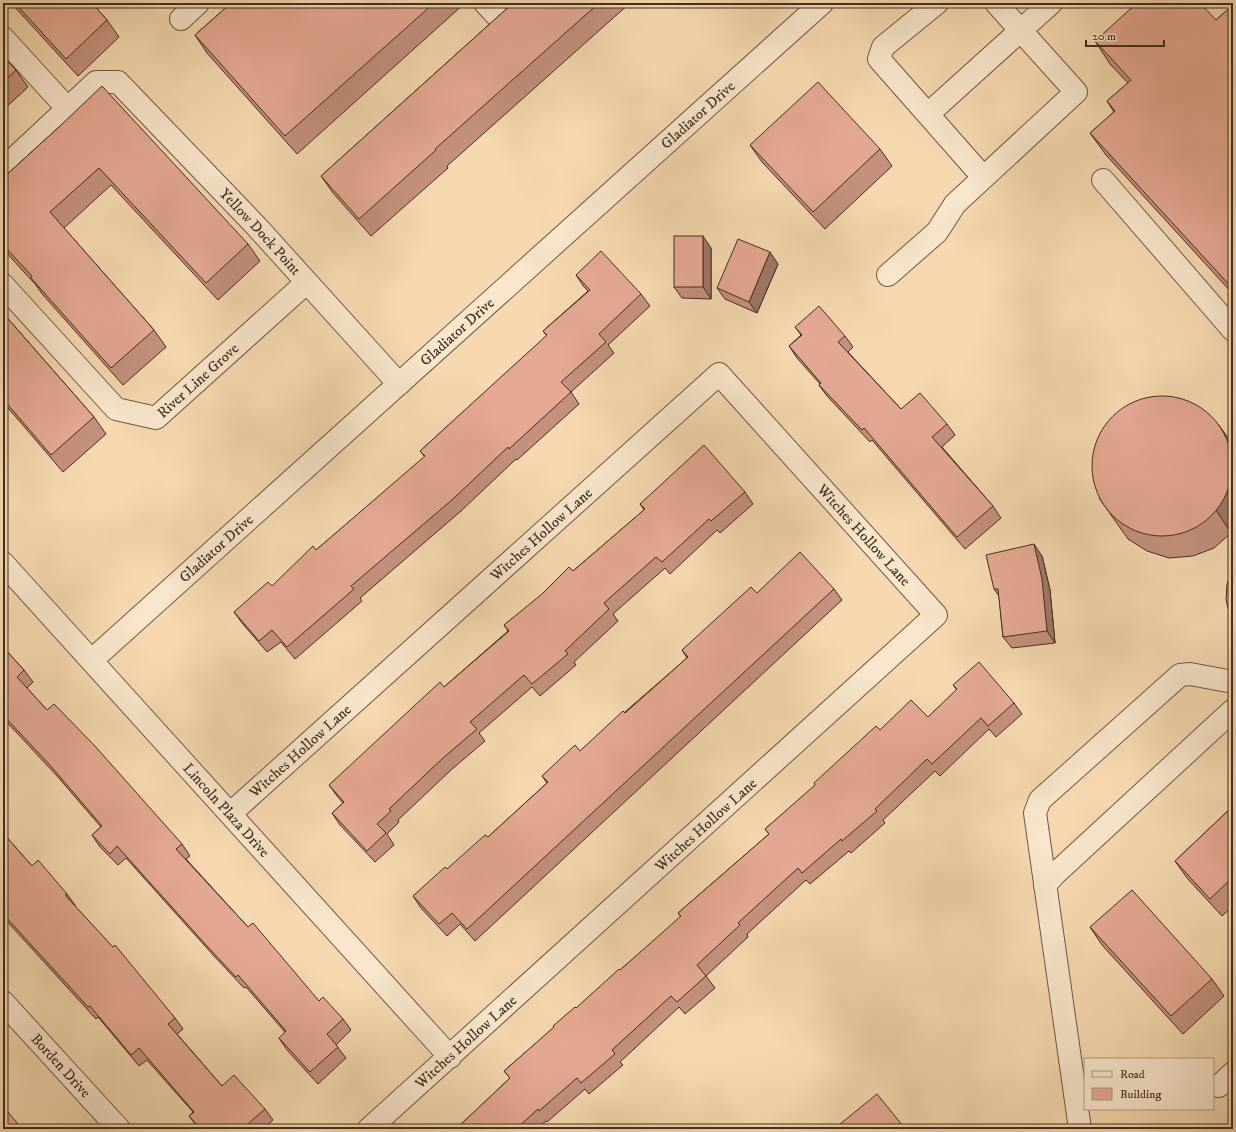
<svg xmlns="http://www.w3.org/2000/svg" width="1236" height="1132" font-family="'IM FELL DW Pica',serif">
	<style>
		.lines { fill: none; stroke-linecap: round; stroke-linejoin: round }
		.minor-casing { stroke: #6e5944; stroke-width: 24 }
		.minor { stroke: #f9e6cc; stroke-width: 22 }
		.wall { fill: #c5917e; stroke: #412e20 }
		.shaded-wall { fill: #a07667; stroke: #412e20 }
		.building { fill: #e5a993; stroke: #412e20 }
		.labels { text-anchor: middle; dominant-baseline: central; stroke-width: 3.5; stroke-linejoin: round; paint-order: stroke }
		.street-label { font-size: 15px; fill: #412e20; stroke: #f9e6cc }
	</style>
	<rect width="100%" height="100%" fill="#f6d9b0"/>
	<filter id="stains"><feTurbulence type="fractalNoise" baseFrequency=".005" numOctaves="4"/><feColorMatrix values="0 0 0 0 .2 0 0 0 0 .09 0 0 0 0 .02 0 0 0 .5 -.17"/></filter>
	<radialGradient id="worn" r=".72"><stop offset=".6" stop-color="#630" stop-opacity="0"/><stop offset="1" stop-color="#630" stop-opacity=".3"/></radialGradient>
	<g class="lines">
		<defs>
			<g id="minor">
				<path d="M 485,3 L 499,18"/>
				<path d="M 937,3 L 883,47 L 879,59 L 983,177"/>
				<path d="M 181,19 L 198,3"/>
				<path d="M 3,38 L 68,109"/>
				<path d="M 928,114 L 1051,3"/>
				<path id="s1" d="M 3,169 L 96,82 L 118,82 L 257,227 L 399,384"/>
				<path d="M 1103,180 L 1233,330"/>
				<path d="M 888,275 L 937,232 L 955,204 L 1076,92 L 996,3"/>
				<path id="s2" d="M 3,285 L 116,409 L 156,418 L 306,283"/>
				<path id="s3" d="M 3,563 L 450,1057"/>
				<path id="s4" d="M 92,660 L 822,3"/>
				<path id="s5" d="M 231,813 L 719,374 L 936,615 L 369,1129"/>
				<path d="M 1045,885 L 1055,874 L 1233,710"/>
				<path id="s6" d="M 3,1002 L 119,1129"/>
				<path d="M 1219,1086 L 1233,1073"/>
				<path d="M 1080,1129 L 1035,813 L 1040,800 L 1180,675 L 1190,674 L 1233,682"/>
			</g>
		</defs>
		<!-- minor casing -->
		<use href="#minor" class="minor-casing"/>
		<!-- minor -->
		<use href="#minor" class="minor"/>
	</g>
	<!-- wall -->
	<g class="wall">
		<path d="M 11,3 L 92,3 L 107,20 L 119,37 L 78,76 Z"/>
		<path d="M 231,3 L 465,3 L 297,154 L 207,53 L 195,35 Z"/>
		<path d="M 513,3 L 630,3 L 447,166 L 448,168 L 371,236 L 333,193 L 321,176 Z"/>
		<path d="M 1233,5 L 1233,294 L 1106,155 L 1090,133 L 1114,112 L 1107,101 L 1128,83 L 1110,64 L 1095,41 L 1216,20 Z"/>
		<path d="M 3,56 L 16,70 L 28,87 L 3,110 Z"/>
		<path d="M 60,126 L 248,244 L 260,261 L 218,300 L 111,185 L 64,228 L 154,330 L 166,347 L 123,385 L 43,295 L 35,284 L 3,249 L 3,178 Z"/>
		<path d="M 750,145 L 880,149 L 892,166 L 825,229 L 762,162 Z"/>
		<path d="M 711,248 L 711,299 L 682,298 L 674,287 Z"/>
		<path d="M 778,264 L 757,313 L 725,299 L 717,288 Z"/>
		<path d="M 576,275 L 641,294 L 650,306 L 608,345 L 614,353 L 571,392 L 579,404 L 517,460 L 516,459 L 461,511 L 360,598 L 362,601 L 295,659 L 281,642 L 267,652 L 242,623 L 234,612 L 272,586 L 316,550 L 425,457 L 420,451 L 547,336 L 543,331 L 588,291 L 584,287 Z"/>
		<path d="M 3,313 L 94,417 L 106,434 L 63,472 L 3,402 Z"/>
		<path d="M 795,327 L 845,336 L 853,347 L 848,352 L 901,409 L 947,424 L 955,435 L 942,447 L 993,506 L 1001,518 L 965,549 L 872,440 L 870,442 L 827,396 L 819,385 L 820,384 L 797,358 L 789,346 L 801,335 Z"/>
		<path d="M 1218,424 L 1233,445 L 1233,530 L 1231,533 L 1214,548 L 1193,556 L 1169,558 L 1147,551 L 1128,539 L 1099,498 Z"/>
		<path d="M 745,492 L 753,504 L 720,533 L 717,530 L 670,574 L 665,568 L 613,614 L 618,621 L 574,662 L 576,665 L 540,696 L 532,687 L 479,733 L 485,741 L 451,770 L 398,820 L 399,822 L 387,834 L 394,845 L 375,862 L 340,825 L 332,813 L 343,803 L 337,796 L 329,785 L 444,687 L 508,631 L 504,625 L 573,571 L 644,510 L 640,504 Z"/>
		<path d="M 1042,556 L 1050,590 L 1055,643 L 1012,648 L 1003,637 L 999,596 L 994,589 Z"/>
		<path d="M 834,589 L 842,600 L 475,941 L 460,924 L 447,936 L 421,908 L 413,896 L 488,837 L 547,783 L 542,776 L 580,751 L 687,658 L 682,650 L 757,593 Z"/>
		<path d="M 3,647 L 24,670 L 33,682 L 27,688 L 47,710 L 182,844 L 190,856 L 186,859 L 248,927 L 319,1001 L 343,1019 L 351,1030 L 336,1045 L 346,1058 L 318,1084 L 287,1050 L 279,1038 L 285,1032 L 246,987 L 244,988 L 214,956 L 126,858 L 118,865 L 100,847 L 92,835 L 101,827 L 57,776 L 3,718 Z"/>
		<path d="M 953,685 L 1014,703 L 1022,714 L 996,737 L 989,729 L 940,776 L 935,771 L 883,820 L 885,823 L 851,853 L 849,851 L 810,884 L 806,880 L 747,934 L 748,937 L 706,976 L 715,988 L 685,1014 L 679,1007 L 620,1062 L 623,1065 L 589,1094 L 585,1089 L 547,1122 L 546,1121 L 537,1129 L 456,1129 L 510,1078 L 504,1071 L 681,917 L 678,913 L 769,834 L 765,829 L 880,730 L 928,717 L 957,690 Z"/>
		<path d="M 1233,806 L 1233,906 L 1222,916 L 1187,878 L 1175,861 Z"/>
		<path d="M 3,833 L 32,866 L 67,894 L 75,905 L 75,906 L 175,1018 L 183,1029 L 177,1034 L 222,1086 L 265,1109 L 273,1120 L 263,1129 L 199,1129 L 189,1116 L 193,1112 L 147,1060 L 139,1066 L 98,1017 L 96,1019 L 3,917 Z"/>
		<path d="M 1090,927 L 1212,979 L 1224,996 L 1183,1034 L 1102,945 Z"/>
		<path d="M 903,1126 L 906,1129 L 834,1129 Z"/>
	</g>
	<!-- shaded-wall -->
	<g class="shaded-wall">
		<path d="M 703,236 L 711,248 L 711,299 L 703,287 Z"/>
		<path d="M 770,252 L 778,264 L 757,313 L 749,302 Z"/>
		<path d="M 1218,424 L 1233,445 L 1233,530 L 1231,533 L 1216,510 Z"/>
		<path d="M 1034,544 L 1042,556 L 1050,590 L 1055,643 L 1047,631 Z"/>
	</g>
	<!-- building -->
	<g class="building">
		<path d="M 15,3 L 92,3 L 107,20 L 66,59 Z"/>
		<path d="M 231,3 L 434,3 L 285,136 L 195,35 Z"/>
		<path d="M 513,3 L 599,3 L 435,149 L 436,150 L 359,219 L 321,176 Z"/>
		<path d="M 1137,3 L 1200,3 L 1216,20 L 1233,5 L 1233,289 L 1090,133 L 1115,111 L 1107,101 L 1131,80 L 1095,41 Z"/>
		<path d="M 3,56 L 16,70 L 3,82 Z"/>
		<path d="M 818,82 L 880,149 L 813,212 L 750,145 Z"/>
		<path d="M 102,86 L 248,244 L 206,283 L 99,168 L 50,212 L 154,330 L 111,368 L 31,278 L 32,276 L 3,245 L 3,178 L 60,126 Z"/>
		<rect x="674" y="236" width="29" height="51"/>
		<path d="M 738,239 L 770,252 L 749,302 L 717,288 Z"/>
		<path d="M 601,251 L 641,294 L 599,334 L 606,342 L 561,382 L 571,392 L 509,449 L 508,447 L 453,499 L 351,586 L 354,589 L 287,647 L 272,630 L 259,641 L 234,612 L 268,582 L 272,586 L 313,546 L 316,550 L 425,456 L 420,451 L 547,335 L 543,331 L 590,290 L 576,275 Z"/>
		<path d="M 819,306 L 845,336 L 838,342 L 901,409 L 920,393 L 947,424 L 932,437 L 993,506 L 957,537 L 864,428 L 862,430 L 819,385 L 821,383 L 789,346 L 802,335 L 795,327 Z"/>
		<path d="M 3,313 L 94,417 L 51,455 L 3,399 Z"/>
		<circle cx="1162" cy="466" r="70"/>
		<path d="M 704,445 L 745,492 L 711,521 L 709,519 L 662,562 L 656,557 L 604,603 L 609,609 L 565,651 L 568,654 L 532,684 L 524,675 L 470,722 L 477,729 L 443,758 L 389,809 L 391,811 L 377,824 L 386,833 L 367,851 L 332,813 L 344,802 L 329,785 L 440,682 L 444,687 L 509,631 L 504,625 L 542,594 L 569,567 L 573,571 L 645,509 L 640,504 Z"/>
		<path d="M 1034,544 L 1042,579 L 1047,631 L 1003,637 L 998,589 L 994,589 L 986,555 Z"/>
		<path d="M 800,552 L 834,589 L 467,929 L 452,913 L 439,924 L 413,896 L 445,867 L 447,869 L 485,835 L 488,837 L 548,782 L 542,776 L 575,745 L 580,751 L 623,711 L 625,713 L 688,657 L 682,650 L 751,587 L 757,593 Z"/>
		<path d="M 1233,567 L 1233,621 L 1230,616 L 1226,600 L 1227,584 Z"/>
		<path d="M 3,647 L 24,670 L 17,677 L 47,710 L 54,704 L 94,745 L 182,844 L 176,849 L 248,927 L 253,923 L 319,1001 L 323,997 L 343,1019 L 327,1034 L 338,1047 L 310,1072 L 279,1038 L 286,1031 L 238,975 L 236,977 L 206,945 L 117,846 L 110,854 L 92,835 L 102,826 L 49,764 L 3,715 Z"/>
		<path d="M 979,662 L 1014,703 L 988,726 L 981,718 L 932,764 L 927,759 L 875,809 L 877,811 L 842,841 L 841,839 L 802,873 L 798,868 L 738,923 L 740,925 L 697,965 L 706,976 L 677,1002 L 671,996 L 612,1050 L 615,1054 L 581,1083 L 577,1078 L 539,1111 L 538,1109 L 516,1129 L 456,1129 L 510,1078 L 504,1071 L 554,1027 L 553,1026 L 575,1007 L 576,1008 L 619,969 L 620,970 L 681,916 L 678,913 L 769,834 L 765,829 L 815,785 L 814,783 L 876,726 L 880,730 L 911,700 L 928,717 L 957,689 L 953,685 Z"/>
		<path d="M 1233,806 L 1233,877 L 1210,899 L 1175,861 Z"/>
		<path d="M 3,833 L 32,866 L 38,860 L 67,894 L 65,895 L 113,947 L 115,945 L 175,1018 L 168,1024 L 222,1086 L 234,1075 L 265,1109 L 242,1129 L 232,1129 L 229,1125 L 226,1127 L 223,1124 L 217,1129 L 201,1129 L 189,1116 L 194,1112 L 139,1048 L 131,1055 L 90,1006 L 88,1007 L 3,914 Z"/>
		<path d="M 1132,890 L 1212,979 L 1171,1016 L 1090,927 Z"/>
		<path d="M 877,1094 L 903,1126 L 899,1129 L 834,1129 Z"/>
		<path d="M 3,1106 L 22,1129 L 3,1129 Z"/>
	</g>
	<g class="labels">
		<!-- street labels -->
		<g class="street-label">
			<text stroke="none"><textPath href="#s4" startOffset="815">Gladiator Drive</textPath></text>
			<text stroke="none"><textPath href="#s1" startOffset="356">Yellow Dock Point</textPath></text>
			<text stroke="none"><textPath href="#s4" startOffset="491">Gladiator Drive</textPath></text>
			<text stroke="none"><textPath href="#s2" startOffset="265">River Line Grove</textPath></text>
			<text stroke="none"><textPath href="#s5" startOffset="417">Witches Hollow Lane</textPath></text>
			<text stroke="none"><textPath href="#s5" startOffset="873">Witches Hollow Lane</textPath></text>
			<text stroke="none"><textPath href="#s4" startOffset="167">Gladiator Drive</textPath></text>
			<text stroke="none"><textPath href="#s5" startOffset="93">Witches Hollow Lane</textPath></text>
			<text stroke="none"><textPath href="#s3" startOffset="333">Lincoln Plaza Drive</textPath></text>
			<text transform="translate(706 825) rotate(-42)">Witches Hollow Lane</text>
			<text transform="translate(466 1042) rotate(-42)">Witches Hollow Lane</text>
			<text stroke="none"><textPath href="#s6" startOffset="86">Borden Drive</textPath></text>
		</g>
	</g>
	<!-- margin -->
	<rect width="1236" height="1132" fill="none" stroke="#f6d9b0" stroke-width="16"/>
	<rect x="4" y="4" width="1228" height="1124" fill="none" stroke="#412e20" stroke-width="2"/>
	<rect x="8" y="8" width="1220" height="1116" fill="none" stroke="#412e20"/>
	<!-- legend -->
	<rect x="1084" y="1058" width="130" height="52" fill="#f9e6cc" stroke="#af9c87"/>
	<rect x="1092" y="1071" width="20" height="6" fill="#f9e6cc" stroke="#af9c87"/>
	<text x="1120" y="1078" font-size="12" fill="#412e20">Road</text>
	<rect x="1092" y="1088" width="20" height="12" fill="#e5a993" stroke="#af9c87"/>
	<text x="1120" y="1098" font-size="12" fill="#412e20">Building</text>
	<!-- scale -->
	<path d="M1086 40v6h78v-6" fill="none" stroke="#412e20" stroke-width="2"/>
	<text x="1092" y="40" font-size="12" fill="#412e20" stroke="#f9e6cc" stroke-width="3" paint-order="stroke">20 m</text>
	<rect width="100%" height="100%" filter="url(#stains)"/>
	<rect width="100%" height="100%" fill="url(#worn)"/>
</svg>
